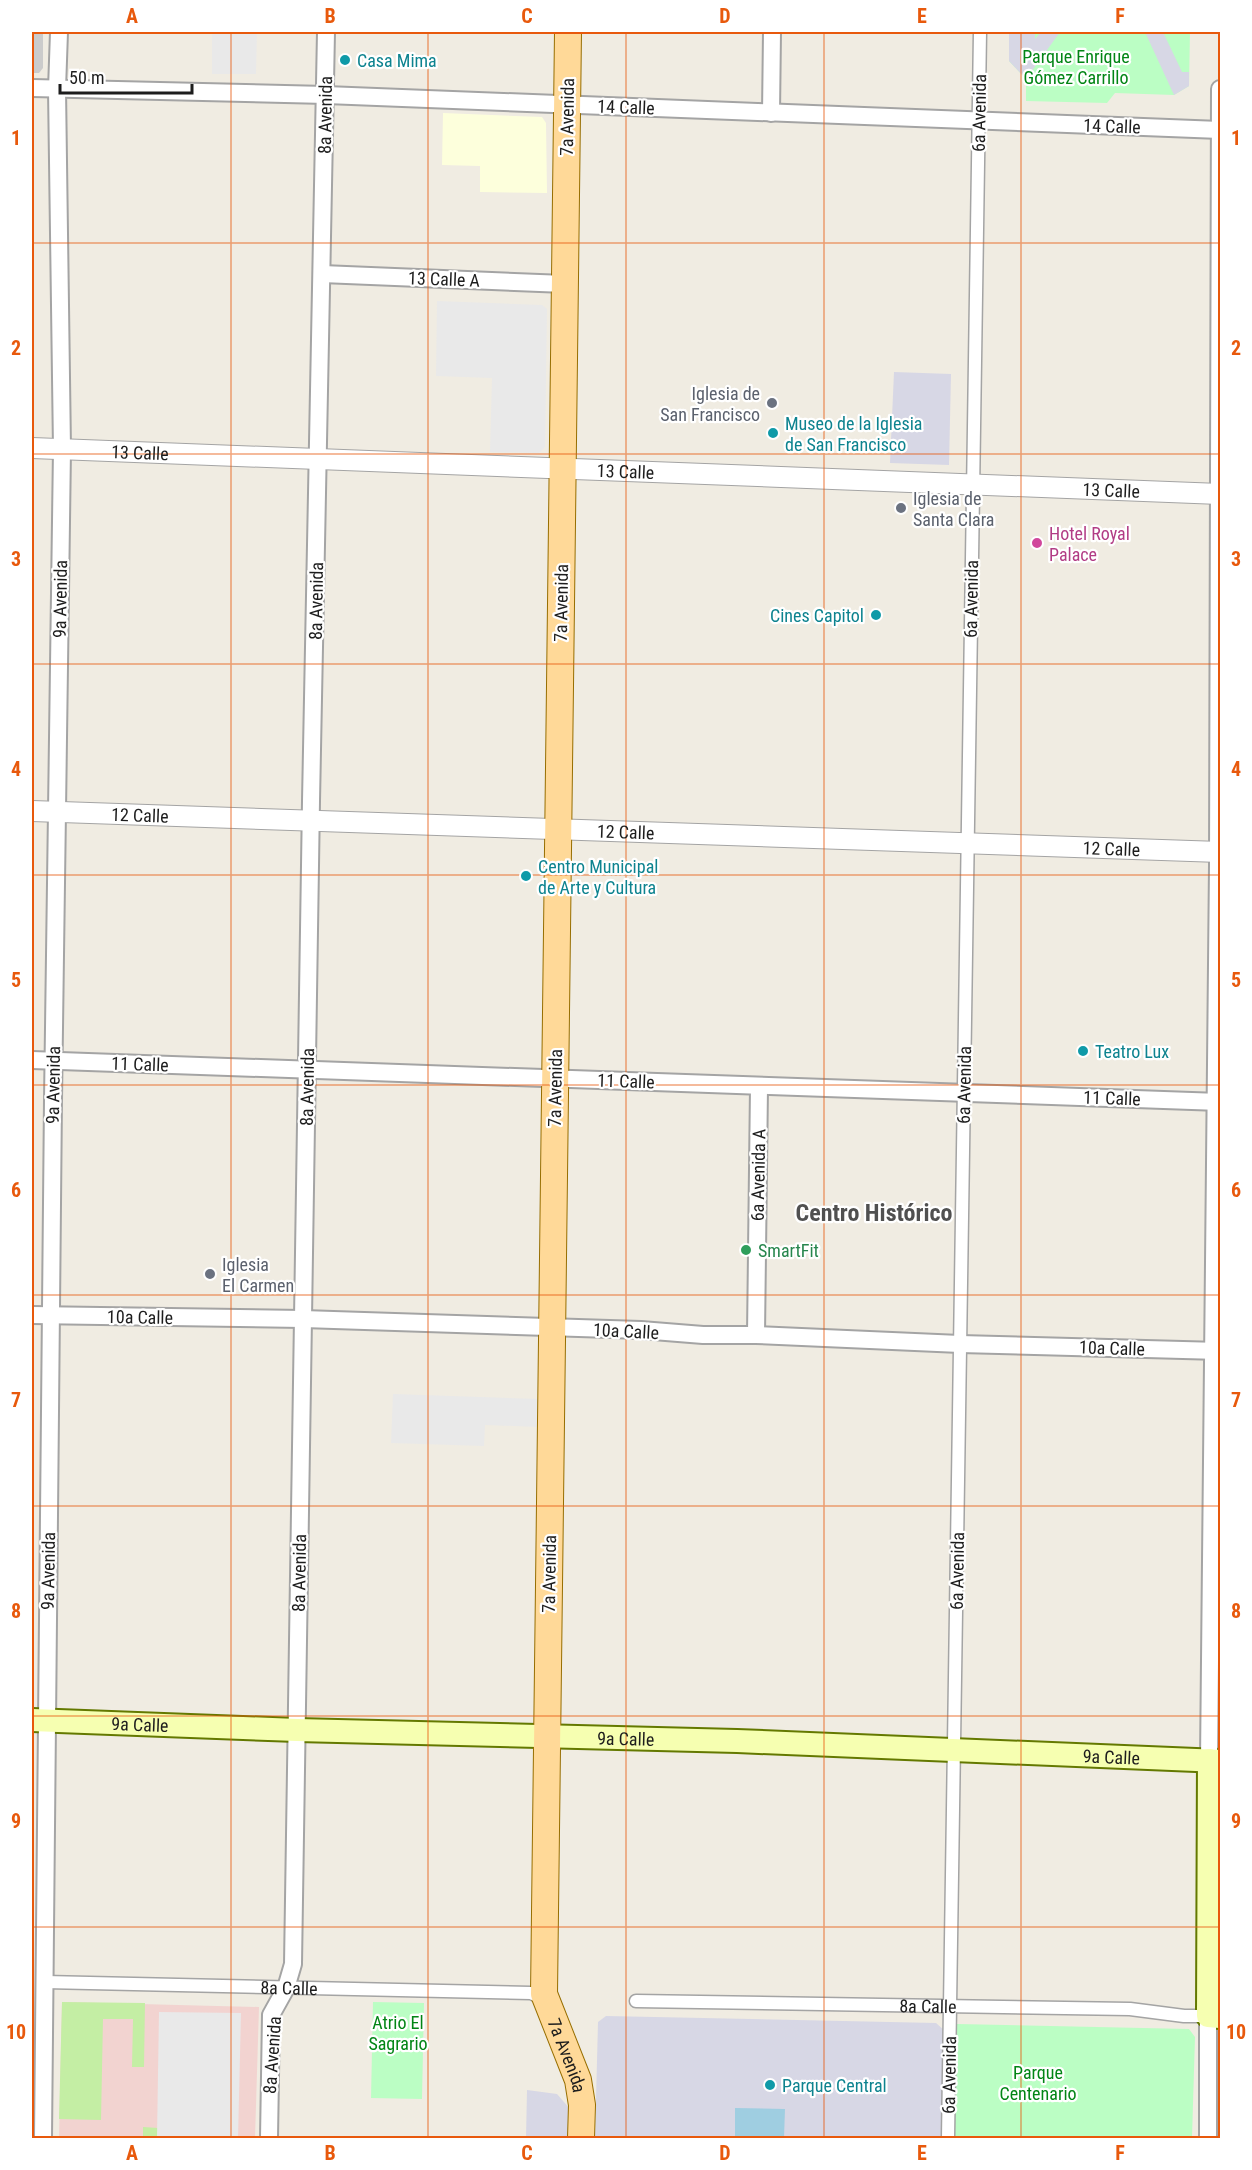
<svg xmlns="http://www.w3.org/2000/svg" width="1252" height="2170" font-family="'Roboto Condensed',sans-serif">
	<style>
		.commercial { fill: #f2d3d0 }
		.education { fill: #fdffdc }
		.religious { fill: #cbcbcb }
		.grass { fill: #c4eea4 }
		.park { fill: #bbfec4 }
		.parking { fill: #e9e9e9 }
		.plaza { fill: #d7d7e5 }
		.water { fill: #9fcee1 }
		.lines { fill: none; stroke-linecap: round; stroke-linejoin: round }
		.pedestrian-casing { stroke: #a4a4a4; stroke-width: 15 }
		.minor-casing { stroke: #a4a4a4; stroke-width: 20 }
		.tertiary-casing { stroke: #a4a4a4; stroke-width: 22 }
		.secondary-casing { stroke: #647900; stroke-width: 26 }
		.primary-casing { stroke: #976e00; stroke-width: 28 }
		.pedestrian { stroke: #fff; stroke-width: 12 }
		.minor { stroke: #fff; stroke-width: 16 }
		.tertiary { stroke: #fff; stroke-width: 20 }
		.secondary { stroke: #f6ffb1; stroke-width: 22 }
		.primary { stroke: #ffd998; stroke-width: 26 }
		.grid { fill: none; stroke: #e8590c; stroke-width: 1.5; stroke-opacity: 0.55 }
		.culture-dot { fill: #0f9aa8; stroke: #fff; stroke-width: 2 }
		.worship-dot { fill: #6b7280; stroke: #fff; stroke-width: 2 }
		.hotel-dot { fill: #d1479c; stroke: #fff; stroke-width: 2 }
		.leisure-dot { fill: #2e9e5b; stroke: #fff; stroke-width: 2 }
		.labels { text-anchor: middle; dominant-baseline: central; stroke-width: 4.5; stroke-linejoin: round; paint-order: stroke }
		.park-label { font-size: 18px; fill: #028515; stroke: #fff }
		.culture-label { font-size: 18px; fill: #0d838f; stroke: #fff; text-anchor: start }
		.street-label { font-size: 18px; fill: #1d1d1d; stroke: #fff }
		.worship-label { font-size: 18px; fill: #5b616d; stroke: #fff; text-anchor: start }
		.hotel-label { font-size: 18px; fill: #b23c85; stroke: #fff; text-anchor: start }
		.leisure-label { font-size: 18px; fill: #27864d; stroke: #fff; text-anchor: start }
		.district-label { font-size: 24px; font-weight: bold; fill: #505050; stroke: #fff }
		.neatline { fill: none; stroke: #e8590c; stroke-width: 2 }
		.grid-label { font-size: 20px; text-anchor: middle; font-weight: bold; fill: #e8590c }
	</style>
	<rect width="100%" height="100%" fill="#f0ece2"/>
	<!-- commercial -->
	<path class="commercial" d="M 62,2002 L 259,2007 L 255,2138 L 59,2138 Z"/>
	<!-- education -->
	<path class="education" d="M 443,113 L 542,117 L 546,123 L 547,193 L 480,192 L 480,166 L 442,165 Z"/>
	<!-- religious -->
	<path class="religious" d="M 32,32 L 43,32 L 43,68 L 39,73 L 32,73 Z"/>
	<!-- grass -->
	<g class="grass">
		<path d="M 62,2002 L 145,2003 L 144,2067 L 132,2067 L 133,2019 L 103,2019 L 101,2120 L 59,2119 Z"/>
		<path d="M 143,2127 L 158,2128 L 158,2138 L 143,2138 Z"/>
	</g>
	<!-- park -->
	<g class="park">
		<path d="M 1009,32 L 1190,32 L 1189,86 L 1174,95 L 1115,93 L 1107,103 L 1026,101 L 1026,79 L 1009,61 Z"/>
		<path d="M 373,2002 L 424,2003 L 422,2099 L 371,2098 Z"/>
		<path d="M 957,2024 L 1189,2029 L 1195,2037 L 1192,2138 L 954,2138 Z"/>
	</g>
	<!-- parking -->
	<g class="parking">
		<path d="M 212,32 L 257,32 L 256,74 L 212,74 Z"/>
		<path d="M 437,301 L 542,305 L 547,309 L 545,447 L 539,453 L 490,452 L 492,378 L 436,376 Z"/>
		<path d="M 32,1086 L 33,1086 L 32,1300 Z"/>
		<path d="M 393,1394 L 539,1399 L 538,1427 L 485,1425 L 484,1446 L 391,1443 Z"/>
		<path d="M 159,2012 L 241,2013 L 238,2138 L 157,2138 Z"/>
	</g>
	<!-- plaza -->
	<g class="plaza">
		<path d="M 1009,32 L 1035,32 L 1035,39 L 1041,32 L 1060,32 L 1026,79 L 1009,61 Z"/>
		<path d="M 1145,32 L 1163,32 L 1182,72 L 1189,72 L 1189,86 L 1174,95 Z"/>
		<path d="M 894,372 L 951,374 L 949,465 L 890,463 Z"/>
		<path d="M 606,2016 L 936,2023 L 945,2031 L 942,2138 L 595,2138 L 598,2022 Z"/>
		<path d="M 527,2090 L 557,2094 L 570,2109 L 569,2138 L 526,2138 Z"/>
	</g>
	<!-- water -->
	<path class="water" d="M 735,2108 L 785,2109 L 784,2138 L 735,2138 Z"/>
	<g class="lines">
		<defs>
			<g id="pedestrian">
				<path id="s1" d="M 45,1982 L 531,1993 L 546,2000"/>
				<path id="s2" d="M 636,2001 L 1130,2009 L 1184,2016 L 1208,2016"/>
				<path d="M 948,2138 L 980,32"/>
			</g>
			<g id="minor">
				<path d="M 32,88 L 326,95 L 1220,130"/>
				<path d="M 771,113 L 772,32"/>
				<path d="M 322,274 L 565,284"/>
				<path d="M 32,1060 L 1220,1102"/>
				<path d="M 32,1315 L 303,1319 L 641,1330 L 703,1335 L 756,1335 L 960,1344 L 1220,1351"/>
				<path d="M 756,1335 L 759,1087"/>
				<path d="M 1209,1760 L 1218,865 L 1220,89"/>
				<path d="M 43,2138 L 53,1100 L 62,449 L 57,89 L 59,32"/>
				<path d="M 269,2138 L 271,2015 L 286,1988 L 293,1964 L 311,801 L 326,32"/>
				<path d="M 1208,2138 L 1208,2016"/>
			</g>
			<g id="tertiary">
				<path id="s3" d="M 32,448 L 1220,494"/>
				<path id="s4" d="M 32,811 L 1220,852"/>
			</g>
			<g id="secondary">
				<path id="s5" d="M 32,1720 L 297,1730 L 737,1741 L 1220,1761"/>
				<path d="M 1209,1760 L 1208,2016 L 1220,2017"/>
			</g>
			<g id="primary">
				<path id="s6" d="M 568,32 L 544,1994 L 578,2080 L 582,2105 L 581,2138"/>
			</g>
		</defs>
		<!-- pedestrian casing -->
		<use href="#pedestrian" class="pedestrian-casing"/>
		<!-- minor casing -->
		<use href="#minor" class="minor-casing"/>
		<!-- tertiary casing -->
		<use href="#tertiary" class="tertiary-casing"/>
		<!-- secondary casing -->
		<use href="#secondary" class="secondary-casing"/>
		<!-- primary casing -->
		<use href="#primary" class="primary-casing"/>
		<!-- pedestrian -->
		<use href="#pedestrian" class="pedestrian"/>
		<!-- minor -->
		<use href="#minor" class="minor"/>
		<!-- tertiary -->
		<use href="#tertiary" class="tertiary"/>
		<!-- secondary -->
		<use href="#secondary" class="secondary"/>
		<!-- primary -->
		<use href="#primary" class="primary"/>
	</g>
	<!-- grid -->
	<path class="grid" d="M 231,32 L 231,2138M 428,32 L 428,2138M 626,32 L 626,2138M 824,32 L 824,2138M 1021,32 L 1021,2138M 32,243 L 1220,243M 32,454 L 1220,454M 32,664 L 1220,664M 32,875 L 1220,875M 32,1085 L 1220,1085M 32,1295 L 1220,1295M 32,1506 L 1220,1506M 32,1716 L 1220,1716M 32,1927 L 1220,1927"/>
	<!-- markers -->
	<g class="culture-dot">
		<circle cx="345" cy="60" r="6"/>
		<circle cx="773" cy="433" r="6"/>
		<circle cx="876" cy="615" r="6"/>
		<circle cx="526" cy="876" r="6"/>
		<circle cx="1083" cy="1051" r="6"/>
		<circle cx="770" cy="2085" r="6"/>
	</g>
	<g class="worship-dot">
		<circle cx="772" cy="403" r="6"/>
		<circle cx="901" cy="508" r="6"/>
		<circle cx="210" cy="1274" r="6"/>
	</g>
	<circle class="hotel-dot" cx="1037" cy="543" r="6"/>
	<circle class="leisure-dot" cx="746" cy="1250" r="6"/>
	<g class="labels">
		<!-- park labels -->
		<g class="park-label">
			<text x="1076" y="56">Parque Enrique<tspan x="1076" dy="21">Gómez Carrillo</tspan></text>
			<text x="398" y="2022">Atrio El<tspan x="398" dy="21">Sagrario</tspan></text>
			<text x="1038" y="2072">Parque<tspan x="1038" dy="21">Centenario</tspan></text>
		</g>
		<!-- culture labels -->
		<g class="culture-label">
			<text x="357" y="60">Casa Mima</text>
			<text x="785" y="423">Museo de la Iglesia<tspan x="785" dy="21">de San Francisco</tspan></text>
			<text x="864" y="615" text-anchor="end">Cines Capitol</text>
			<text x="538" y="866">Centro Municipal<tspan x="538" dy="21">de Arte y Cultura</tspan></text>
			<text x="1095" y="1051">Teatro Lux</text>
			<text x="782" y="2085">Parque Central</text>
		</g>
		<!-- street labels -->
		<g class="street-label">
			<text transform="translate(626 107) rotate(2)">14 Calle</text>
			<text transform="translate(979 113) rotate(-89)">6a Avenida</text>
			<text transform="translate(325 115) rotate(-89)">8a Avenida</text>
			<text transform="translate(567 117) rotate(-89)">7a Avenida</text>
			<text transform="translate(1112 126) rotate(2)">14 Calle</text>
			<text transform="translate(444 279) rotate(2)">13 Calle A</text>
			<text stroke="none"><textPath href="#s3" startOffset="108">13 Calle</textPath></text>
			<text stroke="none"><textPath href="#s3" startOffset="594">13 Calle</textPath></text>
			<text stroke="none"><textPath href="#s3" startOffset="1080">13 Calle</textPath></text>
			<text transform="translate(60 599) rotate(-89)">9a Avenida</text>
			<text transform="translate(971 599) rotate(-89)">6a Avenida</text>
			<text transform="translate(316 601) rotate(-89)">8a Avenida</text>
			<text transform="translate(561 603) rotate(-89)">7a Avenida</text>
			<text stroke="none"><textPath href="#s4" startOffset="108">12 Calle</textPath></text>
			<text stroke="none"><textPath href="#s4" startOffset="594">12 Calle</textPath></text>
			<text stroke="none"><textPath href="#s4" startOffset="1080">12 Calle</textPath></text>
			<text transform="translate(140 1064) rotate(2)">11 Calle</text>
			<text transform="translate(626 1081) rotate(2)">11 Calle</text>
			<text transform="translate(53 1085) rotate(-89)">9a Avenida</text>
			<text transform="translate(964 1085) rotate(-89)">6a Avenida</text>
			<text transform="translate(307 1087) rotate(-89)">8a Avenida</text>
			<text transform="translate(555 1088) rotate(-89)">7a Avenida</text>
			<text transform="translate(1112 1098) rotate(2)">11 Calle</text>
			<text transform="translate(758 1175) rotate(-89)">6a Avenida A</text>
			<text transform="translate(140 1317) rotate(1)">10a Calle</text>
			<text transform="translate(626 1331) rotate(3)">10a Calle</text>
			<text transform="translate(1112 1348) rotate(2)">10a Calle</text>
			<text transform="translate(48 1571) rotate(-89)">9a Avenida</text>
			<text transform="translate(957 1571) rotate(-89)">6a Avenida</text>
			<text transform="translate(299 1573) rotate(-89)">8a Avenida</text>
			<text transform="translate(549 1574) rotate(-89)">7a Avenida</text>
			<text stroke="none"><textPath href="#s5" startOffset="108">9a Calle</textPath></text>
			<text stroke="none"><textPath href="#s5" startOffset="594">9a Calle</textPath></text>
			<text stroke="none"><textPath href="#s5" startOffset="1080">9a Calle</textPath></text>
			<text stroke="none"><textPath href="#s1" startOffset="244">8a Calle</textPath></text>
			<text stroke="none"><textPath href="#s2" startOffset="292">8a Calle</textPath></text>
			<text transform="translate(272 2055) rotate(-86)">8a Avenida</text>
			<text stroke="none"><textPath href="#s6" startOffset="2028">7a Avenida</textPath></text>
			<text transform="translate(949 2075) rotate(-89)">6a Avenida</text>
		</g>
		<!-- worship labels -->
		<g class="worship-label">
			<text x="760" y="393" text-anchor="end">Iglesia de<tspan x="760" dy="21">San Francisco</tspan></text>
			<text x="913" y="498">Iglesia de<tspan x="913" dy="21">Santa Clara</tspan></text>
			<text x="222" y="1264">Iglesia<tspan x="222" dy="21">El Carmen</tspan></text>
		</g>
		<!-- hotel labels -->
		<g class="hotel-label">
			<text x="1049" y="533">Hotel Royal<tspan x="1049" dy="21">Palace</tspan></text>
		</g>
		<!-- leisure labels -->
		<g class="leisure-label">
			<text x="758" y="1250">SmartFit</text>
		</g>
		<!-- district labels -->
		<g class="district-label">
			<text x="874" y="1213">Centro Histórico</text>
		</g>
	</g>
	<!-- border -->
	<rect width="1252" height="2170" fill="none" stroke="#ffffff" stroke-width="66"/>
	<!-- scale -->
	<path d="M60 84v9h132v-9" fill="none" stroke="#1d1d1d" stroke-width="3"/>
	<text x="69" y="84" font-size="18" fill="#1d1d1d" stroke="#ffffff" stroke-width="4.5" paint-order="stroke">50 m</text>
	<rect x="33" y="33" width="1186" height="2104" class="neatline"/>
	<g class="grid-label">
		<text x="132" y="23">A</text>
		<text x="330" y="23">B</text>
		<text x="527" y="23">C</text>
		<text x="725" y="23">D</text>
		<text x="922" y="23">E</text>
		<text x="1120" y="23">F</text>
		<text x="16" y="145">1</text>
		<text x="1236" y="145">1</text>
		<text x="16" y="355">2</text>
		<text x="1236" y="355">2</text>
		<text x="16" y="566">3</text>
		<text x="1236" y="566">3</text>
		<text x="16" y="776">4</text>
		<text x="1236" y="776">4</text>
		<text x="16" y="987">5</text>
		<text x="1236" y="987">5</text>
		<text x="16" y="1197">6</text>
		<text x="1236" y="1197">6</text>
		<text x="16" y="1407">7</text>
		<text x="1236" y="1407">7</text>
		<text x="16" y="1618">8</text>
		<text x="1236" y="1618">8</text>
		<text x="16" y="1828">9</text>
		<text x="1236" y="1828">9</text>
		<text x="16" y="2039">10</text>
		<text x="1236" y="2039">10</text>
		<text x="132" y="2160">A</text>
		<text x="330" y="2160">B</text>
		<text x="527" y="2160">C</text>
		<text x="725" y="2160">D</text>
		<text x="922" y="2160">E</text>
		<text x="1120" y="2160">F</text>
	</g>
</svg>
